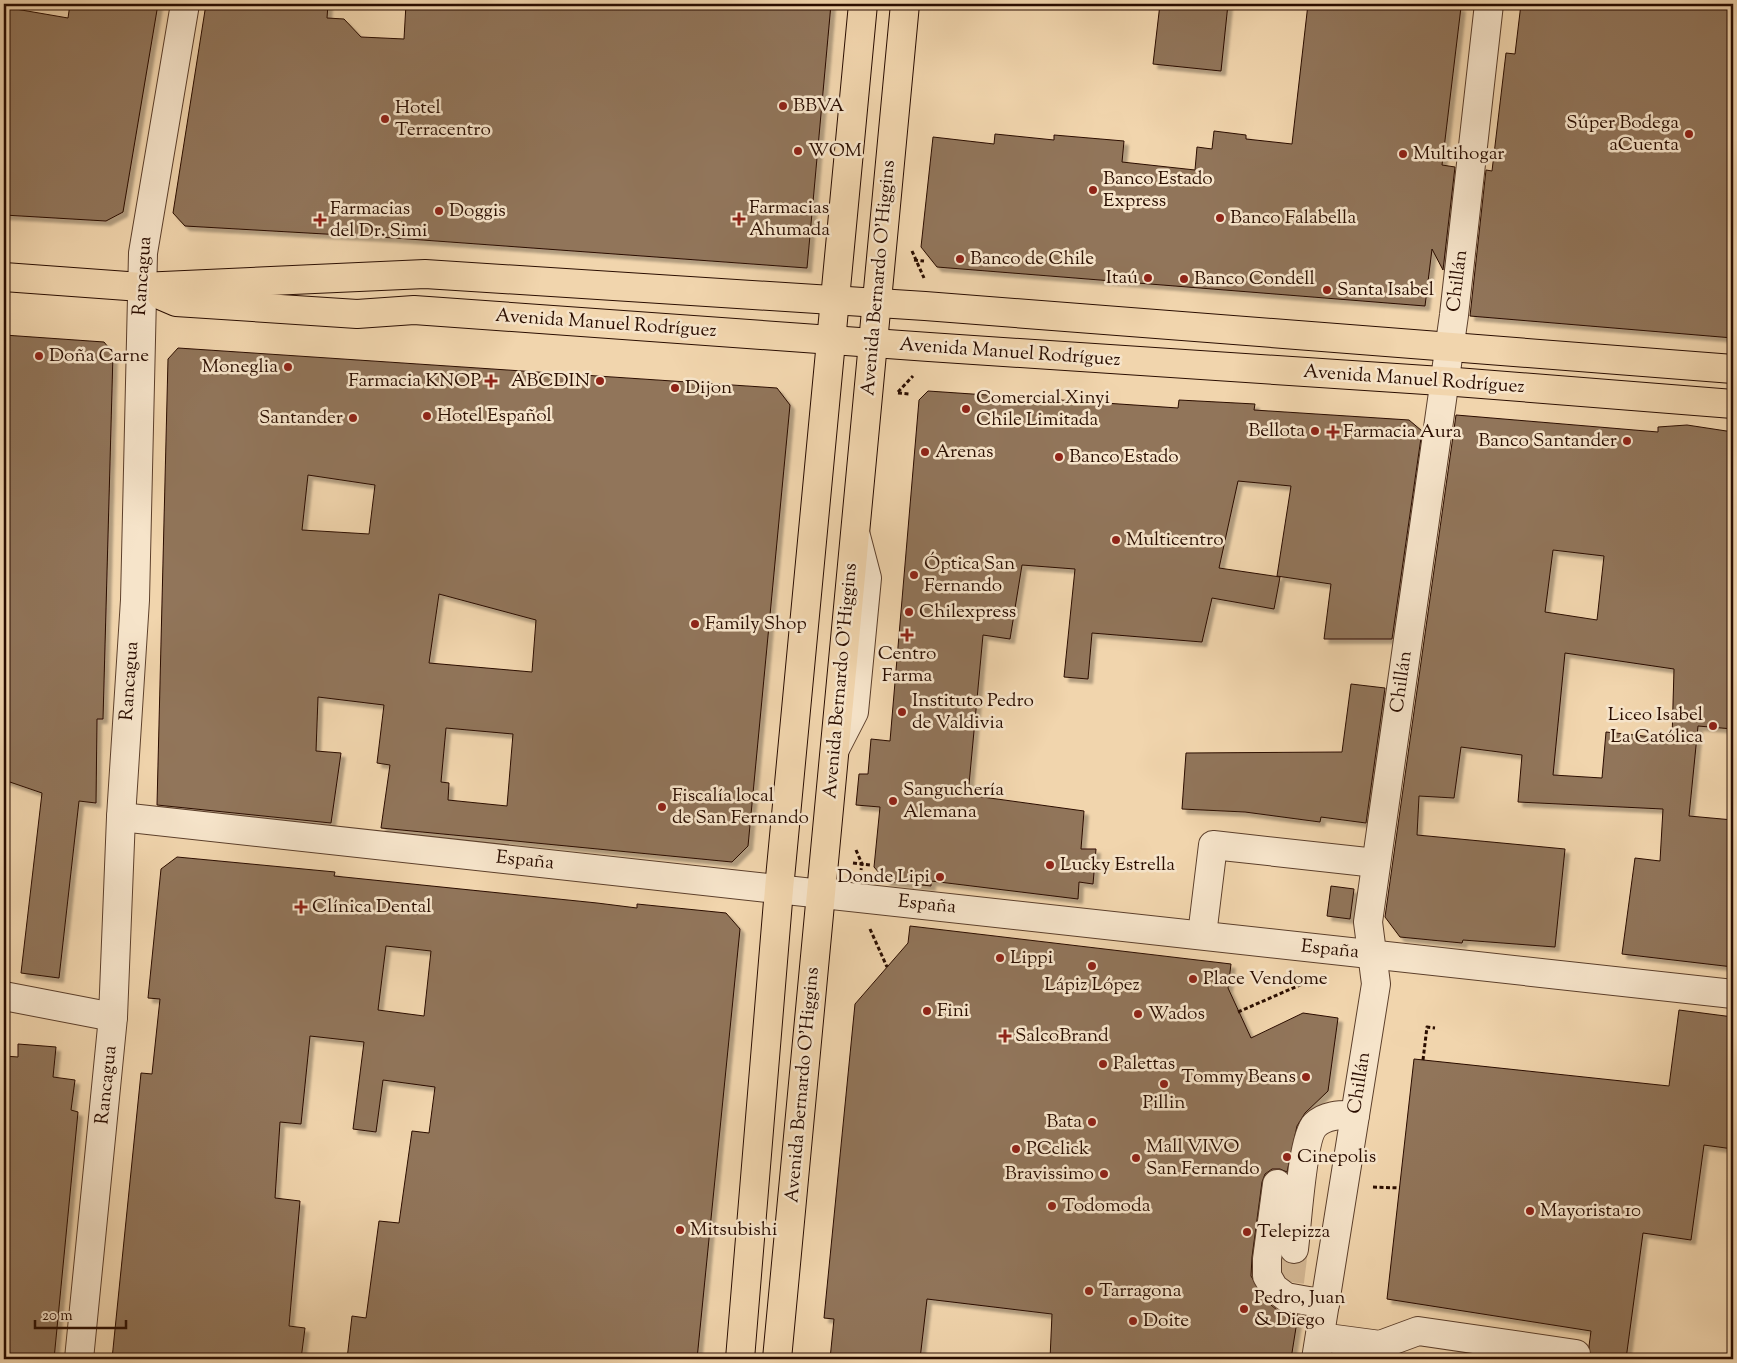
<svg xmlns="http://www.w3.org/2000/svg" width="1737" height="1363" font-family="'Sorts Mill Goudy',serif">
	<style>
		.building { fill: #91755a; stroke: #2a0d00; fill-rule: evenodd; filter: url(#shadow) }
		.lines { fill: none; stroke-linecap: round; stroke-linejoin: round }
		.minor-tunnel { stroke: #d3b793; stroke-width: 28; stroke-dasharray: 28 14; stroke-linecap: butt }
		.minor-casing { stroke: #5c3f2b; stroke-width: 30 }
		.major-casing { stroke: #2a0d00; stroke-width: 30 }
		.path { stroke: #2a0d00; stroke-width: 3; stroke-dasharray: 4 2.5; stroke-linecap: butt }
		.minor { stroke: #f6e4ca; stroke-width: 28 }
		.major { stroke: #f1d5ad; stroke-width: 28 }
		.poi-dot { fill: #8f2418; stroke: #f6e4ca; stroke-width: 2 }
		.labels { text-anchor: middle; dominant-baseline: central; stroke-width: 5; stroke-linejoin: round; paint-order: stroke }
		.poi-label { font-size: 19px; fill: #2a0d00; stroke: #f6e4ca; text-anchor: start }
		.street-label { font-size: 19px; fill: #2a0d00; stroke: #f6e4ca }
	</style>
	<defs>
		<filter id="shadow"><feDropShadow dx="4.5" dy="4.5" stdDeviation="1" flood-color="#0004"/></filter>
	</defs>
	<rect width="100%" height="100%" fill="#f1d5ad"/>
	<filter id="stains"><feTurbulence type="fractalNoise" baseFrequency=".004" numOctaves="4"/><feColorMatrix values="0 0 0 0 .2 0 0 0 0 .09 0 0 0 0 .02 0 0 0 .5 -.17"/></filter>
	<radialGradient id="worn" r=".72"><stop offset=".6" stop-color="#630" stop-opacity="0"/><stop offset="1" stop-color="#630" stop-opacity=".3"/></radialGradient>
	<!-- building -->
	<g class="building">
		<path d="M 70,4 L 158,4 L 123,212 L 106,221 L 4,215 L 4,7 L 68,18 Z"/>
		<path d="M 206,4 L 328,4 L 327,18 L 344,19 L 361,37 L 404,39 L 406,4 L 831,4 L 807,268 L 395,238 L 185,226 L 173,213 Z"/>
		<path d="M 1160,4 L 1228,4 L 1221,71 L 1153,64 Z"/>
		<path d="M 1308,4 L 1458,4 L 1457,7 L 1461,7 L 1442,165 L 1455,167 L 1443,270 L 1432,249 L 1425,306 L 937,267 L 921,247 L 933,137 L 994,144 L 995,134 L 1054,140 L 1054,135 L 1124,141 L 1122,162 L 1195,170 L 1197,147 L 1212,149 L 1214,131 L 1246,135 L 1246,139 L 1292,144 Z"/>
		<path d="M 1521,4 L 1733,4 L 1733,338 L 1470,316 L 1486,170 L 1492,171 L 1506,53 L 1515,54 Z"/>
		<path d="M 4,335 L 104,342 L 113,353 L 103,719 L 97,719 L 96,803 L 79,801 L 59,978 L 21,973 L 42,793 L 4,780 Z"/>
		<path d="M 178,348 L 777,388 L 790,405 L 748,846 L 732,862 L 381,828 L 390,765 L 377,763 L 384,705 L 318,697 L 316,751 L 341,753 L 331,823 L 157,805 L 168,359 ZM 308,475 L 375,485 L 369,534 L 302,530 ZM 439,594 L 536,620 L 532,672 L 429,663 ZM 446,728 L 513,734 L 507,806 L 448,800 L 449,783 L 441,782 Z"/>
		<path d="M 928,391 L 1178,408 L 1179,400 L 1255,404 L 1254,410 L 1409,420 L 1422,431 L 1392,639 L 1324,639 L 1331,584 L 1277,576 L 1291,486 L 1238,481 L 1219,568 L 1280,577 L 1274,609 L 1212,598 L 1202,642 L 1092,633 L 1088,679 L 1064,677 L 1075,569 L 1022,565 L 1010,639 L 983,635 L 968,795 L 1084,811 L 1081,849 L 1096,849 L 1093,884 L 1079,882 L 1078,899 L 931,881 L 931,886 L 886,881 L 874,867 L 880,807 L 856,805 L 859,774 L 868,774 L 871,739 L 890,741 L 919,400 Z"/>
		<path d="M 1456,415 L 1658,432 L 1658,427 L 1687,425 L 1733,432 L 1733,729 L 1698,726 L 1689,816 L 1733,820 L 1733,967 L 1622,954 L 1635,858 L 1660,861 L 1663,809 L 1518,802 L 1522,755 L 1461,747 L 1454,798 L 1419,796 L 1417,835 L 1565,849 L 1555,947 L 1463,940 L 1462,943 L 1400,937 L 1385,917 ZM 1553,550 L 1604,556 L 1597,620 L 1545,612 ZM 1565,653 L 1674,669 L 1672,739 L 1606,732 L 1602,778 L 1553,775 Z"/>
		<path d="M 1351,684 L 1385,688 L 1366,823 L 1321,817 L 1320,822 L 1245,812 L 1182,809 L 1186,753 L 1342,752 Z"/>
		<path d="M 177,857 L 335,872 L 334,876 L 597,903 L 637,908 L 637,904 L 726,913 L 740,929 L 697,1359 L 347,1359 L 352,1316 L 366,1318 L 379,1221 L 399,1223 L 412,1131 L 429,1133 L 435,1087 L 383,1080 L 376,1132 L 353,1129 L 364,1042 L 310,1036 L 301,1124 L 280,1122 L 275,1198 L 300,1201 L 289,1326 L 305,1328 L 301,1359 L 112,1359 L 141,1073 L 152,1074 L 160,999 L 148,998 L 161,869 ZM 386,946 L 431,951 L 424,1016 L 378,1010 Z"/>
		<path d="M 1331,886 L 1354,889 L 1350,919 L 1327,916 Z"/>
		<path d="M 910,926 L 1231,964 L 1228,988 L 1251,1038 L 1303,1013 L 1338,1018 L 1328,1091 L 1305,1113 L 1297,1126 L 1287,1172 L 1280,1169 L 1272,1169 L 1265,1174 L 1262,1182 L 1252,1257 L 1251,1276 L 1265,1300 L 1277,1310 L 1298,1315 L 1291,1359 L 1050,1359 L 1052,1314 L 927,1299 L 920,1359 L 830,1359 L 834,1319 L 824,1318 L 855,1004 L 908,943 Z"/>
		<path d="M 1679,1010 L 1733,1017 L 1733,1149 L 1704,1145 L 1691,1240 L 1643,1233 L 1626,1359 L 1590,1359 L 1589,1346 L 1591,1331 L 1387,1299 L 1414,1059 L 1669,1086 Z"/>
		<path d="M 18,1044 L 56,1047 L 53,1077 L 75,1080 L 71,1110 L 78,1112 L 54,1359 L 4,1359 L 4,1056 L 18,1057 Z"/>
	</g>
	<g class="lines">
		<!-- minor-tunnel -->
		<path class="minor-tunnel" d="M 1290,1282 L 1294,1249"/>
		<defs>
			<g id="minor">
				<path d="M 835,749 L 854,712 L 867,578 L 856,536"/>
				<path d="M 121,817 L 1733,994"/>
				<path d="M 1202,935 L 1213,845 L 1376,863"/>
				<path d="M 4,996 L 113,1017"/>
				<path d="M 1277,1184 L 1267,1259 L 1267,1276 L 1274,1288 L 1286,1297 L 1325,1304"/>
				<path d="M 1294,1249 C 1297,1227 1302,1138 1315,1125 C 1326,1114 1342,1115 1355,1115"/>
				<path d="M 1320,1337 L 1380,1345 L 1418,1331 L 1576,1354"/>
				<path d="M 79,1359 L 113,1017 L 121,817 L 135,600 L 143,253 L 185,4"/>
				<path d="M 1316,1359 L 1376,984 L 1368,922 L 1454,315 L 1489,4"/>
			</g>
			<g id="major">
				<path d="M 4,277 L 141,287 L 425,274 L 925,306 L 1733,369"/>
				<path d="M 162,296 L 176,302 L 357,314 L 414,310 L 929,347 L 1456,382 L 1733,404"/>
				<path d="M 740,1359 L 779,889 L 863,4"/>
				<path d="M 777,1359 L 905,4"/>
			</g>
		</defs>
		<!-- minor casing -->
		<use href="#minor" class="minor-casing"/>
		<!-- major casing -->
		<use href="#major" class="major-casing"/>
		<!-- path -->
		<g class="path">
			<path d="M 912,251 L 924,278"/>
			<path d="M 914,260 L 924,261"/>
			<path d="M 898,392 L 913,376"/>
			<path d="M 898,393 L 909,394"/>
			<path d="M 856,850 L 862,864 L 861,870"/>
			<path d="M 853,863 L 870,865"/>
			<path d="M 870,929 L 887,967"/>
			<path d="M 1238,1012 L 1316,978"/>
			<path d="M 1423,1060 L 1427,1027 L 1435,1028"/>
			<path d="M 1373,1187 L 1400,1188"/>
		</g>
		<!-- minor -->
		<use href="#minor" class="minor"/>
		<!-- major -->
		<use href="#major" class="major"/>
	</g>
	<!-- markers -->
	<g class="poi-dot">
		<circle cx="783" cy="106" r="5"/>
		<circle cx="385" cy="119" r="5"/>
		<circle cx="1689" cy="134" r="5"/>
		<circle cx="798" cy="151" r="5"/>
		<circle cx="1403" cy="154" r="5"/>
		<circle cx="1093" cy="190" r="5"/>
		<circle cx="439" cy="211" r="5"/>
		<circle cx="1220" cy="218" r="5"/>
		<path d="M736.5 211.5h5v5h5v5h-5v5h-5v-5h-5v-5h5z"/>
		<path d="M317.5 212.5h5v5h5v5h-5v5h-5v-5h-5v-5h5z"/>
		<circle cx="960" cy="259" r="5"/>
		<circle cx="1148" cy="278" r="5"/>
		<circle cx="1184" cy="279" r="5"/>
		<circle cx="1327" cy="290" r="5"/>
		<circle cx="39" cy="356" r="5"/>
		<circle cx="288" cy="367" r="5"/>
		<path d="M488.5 373.5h5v5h5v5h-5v5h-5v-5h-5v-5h5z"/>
		<circle cx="600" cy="381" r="5"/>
		<circle cx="675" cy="388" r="5"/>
		<circle cx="966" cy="409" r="5"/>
		<circle cx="427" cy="416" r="5"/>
		<circle cx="353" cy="418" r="5"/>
		<circle cx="1315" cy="431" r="5"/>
		<path d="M1330.5 424.5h5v5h5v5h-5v5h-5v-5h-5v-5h5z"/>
		<circle cx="1627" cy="441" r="5"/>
		<circle cx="925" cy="452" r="5"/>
		<circle cx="1059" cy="457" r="5"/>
		<circle cx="1116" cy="540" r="5"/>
		<circle cx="914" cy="575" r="5"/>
		<circle cx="909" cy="612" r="5"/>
		<circle cx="695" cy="624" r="5"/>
		<path d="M904.5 627.5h5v5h5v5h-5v5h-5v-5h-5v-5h5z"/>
		<circle cx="902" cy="712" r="5"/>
		<circle cx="1713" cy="726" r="5"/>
		<circle cx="893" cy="801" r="5"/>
		<circle cx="662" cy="807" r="5"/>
		<circle cx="1050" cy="865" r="5"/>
		<circle cx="940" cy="877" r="5"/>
		<path d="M298.5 899.5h5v5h5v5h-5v5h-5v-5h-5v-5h5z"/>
		<circle cx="1000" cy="958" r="5"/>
		<circle cx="1092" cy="966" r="5"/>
		<circle cx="1193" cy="979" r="5"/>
		<circle cx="927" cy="1011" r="5"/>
		<circle cx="1138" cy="1014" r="5"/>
		<path d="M1002.5 1028.5h5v5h5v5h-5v5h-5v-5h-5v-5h5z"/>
		<circle cx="1103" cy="1064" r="5"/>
		<circle cx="1306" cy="1077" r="5"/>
		<circle cx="1164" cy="1084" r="5"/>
		<circle cx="1092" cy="1122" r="5"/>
		<circle cx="1016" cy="1149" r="5"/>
		<circle cx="1287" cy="1157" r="5"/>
		<circle cx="1136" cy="1158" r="5"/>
		<circle cx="1104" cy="1174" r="5"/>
		<circle cx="1052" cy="1206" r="5"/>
		<circle cx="1530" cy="1211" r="5"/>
		<circle cx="680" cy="1230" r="5"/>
		<circle cx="1247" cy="1232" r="5"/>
		<circle cx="1089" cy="1291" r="5"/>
		<circle cx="1244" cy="1309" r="5"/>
		<circle cx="1133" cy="1321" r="5"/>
	</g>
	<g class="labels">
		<!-- poi labels -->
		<g class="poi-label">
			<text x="793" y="106">BBVA</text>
			<text x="395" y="108">Hotel<tspan x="395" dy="22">Terracentro</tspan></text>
			<text x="1679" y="123" text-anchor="end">Súper Bodega<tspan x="1679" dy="22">aCuenta</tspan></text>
			<text x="808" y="151">WOM</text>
			<text x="1413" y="154">Multihogar</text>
			<text x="1103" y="179">Banco Estado<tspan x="1103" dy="22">Express</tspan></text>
			<text x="749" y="208">Farmacias<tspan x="749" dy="22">Ahumada</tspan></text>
			<text x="330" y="209">Farmacias<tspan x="330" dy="22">del Dr. Simi</tspan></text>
			<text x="449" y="211">Doggis</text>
			<text x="1230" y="218">Banco Falabella</text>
			<text x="970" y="259">Banco de Chile</text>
			<text x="1138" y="278" text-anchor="end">Itaú</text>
			<text x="1194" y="279">Banco Condell</text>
			<text x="1337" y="290">Santa Isabel</text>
			<text x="49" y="356">Doña Carne</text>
			<text x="278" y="367" text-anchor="end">Moneglia</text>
			<text x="481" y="381" text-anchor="end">Farmacia KNOP</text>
			<text x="590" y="381" text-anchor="end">ABCDIN</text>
			<text x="685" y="388">Dijon</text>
			<text x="976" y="398">Comercial Xinyi<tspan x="976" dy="22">Chile Limitada</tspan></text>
			<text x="437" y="416">Hotel Español</text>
			<text x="343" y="418" text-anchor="end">Santander</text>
			<text x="1305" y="431" text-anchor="end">Bellota</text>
			<text x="1343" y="432">Farmacia Aura</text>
			<text x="1617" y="441" text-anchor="end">Banco Santander</text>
			<text x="935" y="452">Arenas</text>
			<text x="1069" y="457">Banco Estado</text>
			<text x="1126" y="540">Multicentro</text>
			<text x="924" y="564">Óptica San<tspan x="924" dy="22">Fernando</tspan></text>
			<text x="919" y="612">Chilexpress</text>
			<text x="705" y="624">Family Shop</text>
			<text x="907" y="654" text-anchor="middle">Centro<tspan x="907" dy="22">Farma</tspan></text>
			<text x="912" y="701">Instituto Pedro<tspan x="912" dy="22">de Valdivia</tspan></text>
			<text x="1703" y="715" text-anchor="end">Liceo Isabel<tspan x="1703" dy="22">La Católica</tspan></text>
			<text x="903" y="790">Sanguchería<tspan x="903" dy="22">Alemana</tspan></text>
			<text x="672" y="796">Fiscalía local<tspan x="672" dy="22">de San Fernando</tspan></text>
			<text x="1060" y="865">Lucky Estrella</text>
			<text x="930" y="877" text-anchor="end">Donde Lipi</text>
			<text x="312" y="907">Clínica Dental</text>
			<text x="1010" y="958">Lippi</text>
			<text x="1203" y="979">Place Vendome</text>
			<text x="1092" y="985" text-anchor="middle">Lápiz López</text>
			<text x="937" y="1011">Fini</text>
			<text x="1148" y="1014">Wados</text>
			<text x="1015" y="1036">SalcoBrand</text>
			<text x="1113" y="1064">Palettas</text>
			<text x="1296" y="1077" text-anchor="end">Tommy Beans</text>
			<text x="1164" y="1103" text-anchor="middle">Pillin</text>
			<text x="1082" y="1122" text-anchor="end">Bata</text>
			<text x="1146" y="1147">Mall VIVO<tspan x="1146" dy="22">San Fernando</tspan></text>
			<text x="1026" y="1149">PCclick</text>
			<text x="1297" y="1157">Cinepolis</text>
			<text x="1094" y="1174" text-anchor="end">Bravissimo</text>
			<text x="1062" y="1206">Todomoda</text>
			<text x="1540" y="1211">Mayorista 10</text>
			<text x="690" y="1230">Mitsubishi</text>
			<text x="1257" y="1232">Telepizza</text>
			<text x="1099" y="1291">Tarragona</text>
			<text x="1254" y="1298">Pedro, Juan<tspan x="1254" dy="22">&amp; Diego</tspan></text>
			<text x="1143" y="1321">Doite</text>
		</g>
		<!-- street labels -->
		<g class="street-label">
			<text transform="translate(143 276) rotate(-86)">Rancagua</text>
			<text transform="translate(879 278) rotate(-85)">Avenida Bernardo O'Higgins</text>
			<text transform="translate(1458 281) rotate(-83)">Chillán</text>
			<text transform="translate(606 324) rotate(4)">Avenida Manuel Rodríguez</text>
			<text transform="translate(1010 353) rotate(4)">Avenida Manuel Rodríguez</text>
			<text transform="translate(1414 380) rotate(4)">Avenida Manuel Rodríguez</text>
			<text transform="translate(130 681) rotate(-86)">Rancagua</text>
			<text transform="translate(841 681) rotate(-85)">Avenida Bernardo O'Higgins</text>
			<text transform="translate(1402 682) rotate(-82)">Chillán</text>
			<text transform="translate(525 861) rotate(6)">España</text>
			<text transform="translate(927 905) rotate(6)">España</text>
			<text transform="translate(1330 950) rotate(6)">España</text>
			<text transform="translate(1360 1083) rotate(-81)">Chillán</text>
			<text transform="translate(107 1085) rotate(-84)">Rancagua</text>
			<text transform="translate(803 1085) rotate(-85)">Avenida Bernardo O'Higgins</text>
		</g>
	</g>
	<!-- margin -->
	<rect width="1737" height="1363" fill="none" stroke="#f1d5ad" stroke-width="20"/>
	<rect x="5" y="5" width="1727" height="1353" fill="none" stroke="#2a0d00" stroke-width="2.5"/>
	<rect x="10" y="10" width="1717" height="1343" fill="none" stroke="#2a0d00"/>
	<!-- scale -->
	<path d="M35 1320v8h91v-8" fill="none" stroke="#2a0d00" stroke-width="2.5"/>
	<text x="42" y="1320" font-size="15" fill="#2a0d00" stroke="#f6e4ca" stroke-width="4" paint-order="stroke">20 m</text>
	<rect width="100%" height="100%" filter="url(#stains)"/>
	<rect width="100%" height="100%" fill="url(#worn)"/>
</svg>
